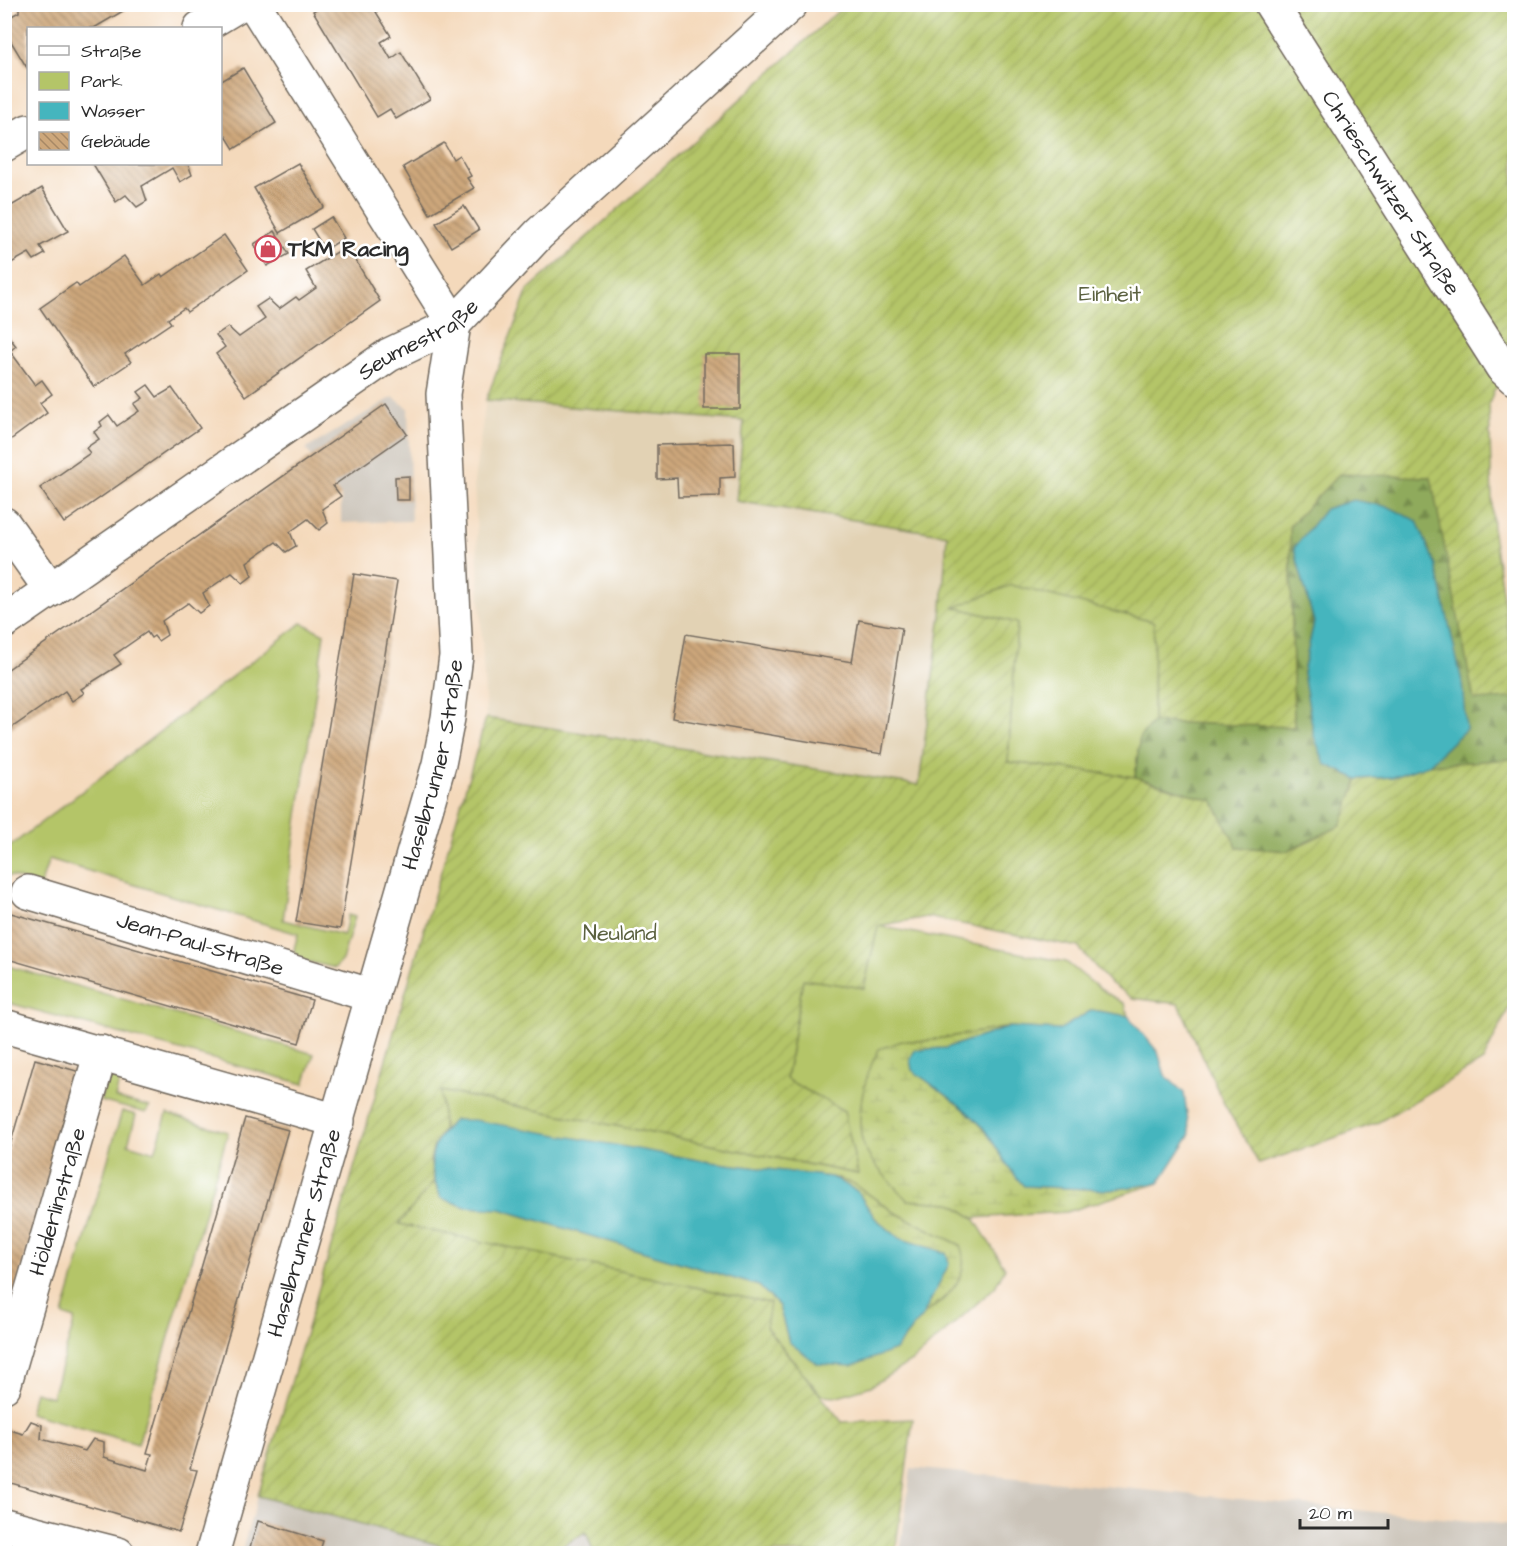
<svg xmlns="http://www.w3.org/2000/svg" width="1519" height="1558" font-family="'Architects Daughter',sans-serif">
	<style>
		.built { fill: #e2d2b4 }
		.industrial { fill: #cac3b8 }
		.green { fill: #b4c568; stroke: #70784a; stroke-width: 1.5 }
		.forest { fill: url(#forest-firs); stroke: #5d6a44; stroke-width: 1.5 }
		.wetland { fill: url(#wetland-marsh); stroke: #70784a; stroke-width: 1.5 }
		.garden { fill: url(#garden-furrows); stroke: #70784a; stroke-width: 1.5 }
		.water { fill: #45b5be; stroke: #387074; stroke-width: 1.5 }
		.building { fill: url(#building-back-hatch) }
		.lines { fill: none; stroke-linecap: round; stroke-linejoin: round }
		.minor-casing { stroke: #71685d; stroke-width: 36 }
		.minor { stroke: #fff; stroke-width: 33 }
		.labels { text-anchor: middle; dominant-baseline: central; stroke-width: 5; stroke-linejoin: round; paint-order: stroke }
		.street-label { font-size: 22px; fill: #2b2b2b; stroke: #fff }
		.poi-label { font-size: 22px; font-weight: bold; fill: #2b2b2b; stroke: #fff; text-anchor: start }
		.park-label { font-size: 22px; fill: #5b6140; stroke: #fff }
	</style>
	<defs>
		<pattern id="forest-firs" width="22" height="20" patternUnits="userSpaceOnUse" patternTransform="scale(1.5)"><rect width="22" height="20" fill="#8faa5c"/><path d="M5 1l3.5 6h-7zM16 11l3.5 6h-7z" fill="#758b4c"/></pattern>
		<pattern id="wetland-marsh" width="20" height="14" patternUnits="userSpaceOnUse" patternTransform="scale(1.5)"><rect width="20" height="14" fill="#b4c568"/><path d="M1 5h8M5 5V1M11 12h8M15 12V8" fill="none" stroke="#9ba95a"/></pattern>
		<pattern id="garden-furrows" width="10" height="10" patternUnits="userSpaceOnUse" patternTransform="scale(1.5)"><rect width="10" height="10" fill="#b4c568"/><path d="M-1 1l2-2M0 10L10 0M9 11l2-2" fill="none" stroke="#9ba95a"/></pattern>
		<pattern id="building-back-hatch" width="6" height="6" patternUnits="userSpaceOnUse" patternTransform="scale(1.5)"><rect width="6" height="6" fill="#cda77b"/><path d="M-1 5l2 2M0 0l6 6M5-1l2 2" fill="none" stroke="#a78865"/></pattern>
	</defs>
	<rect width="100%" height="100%" fill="#fff"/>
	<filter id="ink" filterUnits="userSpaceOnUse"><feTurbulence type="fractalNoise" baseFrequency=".0167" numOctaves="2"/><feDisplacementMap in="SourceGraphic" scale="12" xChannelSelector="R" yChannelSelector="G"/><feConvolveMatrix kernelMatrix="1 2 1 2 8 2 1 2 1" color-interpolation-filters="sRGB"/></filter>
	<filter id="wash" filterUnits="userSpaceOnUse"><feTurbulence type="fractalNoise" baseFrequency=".008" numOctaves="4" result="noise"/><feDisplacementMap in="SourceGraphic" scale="24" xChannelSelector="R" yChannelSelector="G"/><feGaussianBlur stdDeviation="1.35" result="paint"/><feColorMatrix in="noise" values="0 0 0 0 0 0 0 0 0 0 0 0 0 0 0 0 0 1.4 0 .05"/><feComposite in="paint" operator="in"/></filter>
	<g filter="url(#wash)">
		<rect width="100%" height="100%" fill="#f4d9bb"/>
		<!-- built -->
		<path class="built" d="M 486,400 L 744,421 L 736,501 L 947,535 L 942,607 L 919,786 L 486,718 L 474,481 Z"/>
		<!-- industrial -->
		<g class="industrial">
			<path d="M 393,397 L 408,408 L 411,521 L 341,523 L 341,496 L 306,449 Z"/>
			<path d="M 911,1468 L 1514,1525 L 1514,1553 L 900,1553 Z"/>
			<path d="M 258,1496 L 469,1553 L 241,1554 Z"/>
			<path d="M 586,1532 L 594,1553 L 550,1554 Z"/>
		</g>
		<!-- green -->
		<g class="green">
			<path d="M 1011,584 L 1154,622 L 1153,722 L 1140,737 L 1135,777 L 1008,762 L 1017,623 L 954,607 Z"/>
			<path d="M 302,623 L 324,634 L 283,920 L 344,935 L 348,915 L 355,917 L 342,960 L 335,968 L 297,959 L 294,949 L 298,934 L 49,859 L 40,886 L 11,876 L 5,877 L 5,858 L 8,848 Z"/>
			<path d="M 878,926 L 1066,962 L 1100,989 L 1125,1004 L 1128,1016 L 1092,1010 L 1059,1030 L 1010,1027 L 925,1041 L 902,1041 L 907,1200 L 951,1203 L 974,1218 L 1005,1268 L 995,1287 L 915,1359 L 871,1386 L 838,1396 L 821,1395 L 766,1327 L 769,1303 L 398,1224 L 434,1181 L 441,1198 L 466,1207 L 500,1209 L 759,1286 L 779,1306 L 789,1343 L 895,1350 L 923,1315 L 945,1298 L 960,1245 L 894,1212 L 854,1184 L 831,1177 L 710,1162 L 454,1120 L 443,1130 L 441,1091 L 857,1174 L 844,1111 L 786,1080 L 803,979 L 864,988 Z"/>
			<path d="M 4,965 L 314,1054 L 304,1084 L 5,1002 Z"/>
			<path d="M 108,1077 L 120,1078 L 115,1098 L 150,1107 L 146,1113 L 100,1101 Z"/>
			<path d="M 122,1111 L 136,1115 L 128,1144 L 155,1152 L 167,1114 L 228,1132 L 138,1444 L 29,1413 L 35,1392 L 52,1397 L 75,1319 L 63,1315 Z"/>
		</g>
		<!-- forest -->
		<path class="forest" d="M 1339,473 L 1432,477 L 1474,699 L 1514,698 L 1514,759 L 1428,765 L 1466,729 L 1294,548 L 1314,622 L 1303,673 L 1325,764 L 1358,779 L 1341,826 L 1287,851 L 1237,847 L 1213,801 L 1135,777 L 1140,737 L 1153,722 L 1294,727 L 1290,525 Z"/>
		<!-- wetland -->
		<g class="wetland">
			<path d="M 1010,1027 L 946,1048 L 915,1050 L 912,1070 C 936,1088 965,1106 984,1129 C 999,1149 1005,1166 1024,1186 L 1110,1190 L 1159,1183 L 1066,1212 L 974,1218 L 951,1203 L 907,1200 C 896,1187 871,1164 865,1149 C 853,1120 864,1076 879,1049 L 902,1041 L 925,1041 Z"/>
			<path d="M 831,1177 L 854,1184 L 894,1212 L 960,1245 C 973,1277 947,1297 923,1315 L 949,1264 L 946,1253 L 899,1238 L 875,1218 L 857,1191 Z"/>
		</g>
		<!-- garden -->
		<path class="garden" d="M 845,5 L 1514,5 L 1514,373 L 1494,390 L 1489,404 L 1493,533 L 1514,668 L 1514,698 L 1474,700 L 1431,477 L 1339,474 L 1290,525 L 1294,727 L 1153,722 L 1154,622 L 1011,585 L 955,607 L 1017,623 L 1008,762 L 1135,777 L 1213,801 L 1237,847 L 1287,851 L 1341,826 L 1358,779 L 1393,777 L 1428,765 L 1514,759 L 1514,997 L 1483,1061 L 1377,1123 L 1259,1164 L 1223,1102 L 1179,1004 L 1132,998 L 1109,982 L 1078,947 L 927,917 L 878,926 L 864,988 L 803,979 L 786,1079 L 844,1111 L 858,1174 L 441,1091 L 443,1130 L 433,1148 L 430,1160 L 434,1181 L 399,1224 L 770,1303 L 766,1327 L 842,1422 L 913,1419 L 895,1553 L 594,1553 L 586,1532 L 550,1553 L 469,1553 L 258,1496 L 486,718 L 919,785 L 942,607 L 947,535 L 736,501 L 744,421 L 486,400 L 528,290 Z"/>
		<!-- water -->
		<g class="water">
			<path d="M 1353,500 L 1389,507 L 1417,521 L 1436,566 L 1462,682 L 1466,729 L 1428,765 L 1393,777 L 1358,779 L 1325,764 L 1314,736 L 1303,673 L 1314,622 L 1294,548 L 1325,509 Z"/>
			<path d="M 1092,1010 L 1128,1016 L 1158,1052 L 1165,1075 L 1184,1093 L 1190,1135 L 1159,1183 L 1110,1190 L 1024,1186 C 1005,1166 999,1149 984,1129 C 965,1106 936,1088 912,1070 L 910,1059 L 915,1050 L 946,1048 L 1010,1027 L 1059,1030 Z"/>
			<path d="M 454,1120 L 474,1120 L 710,1162 L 831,1177 L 857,1191 L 875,1218 L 899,1238 L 946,1253 L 949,1264 L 923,1315 L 895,1350 L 852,1366 L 818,1364 L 789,1342 L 779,1306 L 759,1286 L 500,1209 L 466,1207 L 441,1198 C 427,1165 427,1145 454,1120 Z"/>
		</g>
		<g id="blocks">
			<!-- building -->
			<g class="building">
				<path d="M 19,4 L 135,4 L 94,28 L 28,28 L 27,68 L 4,30 L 4,20 L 19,12 Z"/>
				<path d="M 324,4 L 384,4 L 376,12 L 391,36 L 381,42 L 391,59 L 401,52 L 430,99 L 396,119 L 390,109 L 377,117 L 313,11 Z"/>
				<path d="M 243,68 L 276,123 L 234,149 L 226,136 L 220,139 L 220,82 Z"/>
				<path d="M 444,143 L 453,159 L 459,155 L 471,176 L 467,178 L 474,188 L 430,214 L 403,167 Z"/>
				<path d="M 298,163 L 324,207 L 280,233 L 254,188 Z"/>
				<path d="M 93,164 L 188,164 L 192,175 L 180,182 L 172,168 L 142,186 L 147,201 L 137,207 L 126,195 L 116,202 Z"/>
				<path d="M 42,188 L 68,231 L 40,246 L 45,254 L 34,260 L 29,253 L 4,267 L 4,210 Z"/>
				<path d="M 464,206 L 479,230 L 451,247 L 436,223 Z"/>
				<path d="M 331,217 L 344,238 L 325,250 L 312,229 Z"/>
				<path d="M 275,231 L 289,254 L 267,266 L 254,244 Z"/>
				<path d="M 224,235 L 248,270 L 187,312 L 184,308 L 168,319 L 171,323 L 125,354 L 131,362 L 94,387 L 40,308 L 76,283 L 79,287 L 124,256 L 145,285 L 161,274 L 163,277 Z"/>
				<path d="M 347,246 L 380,301 L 246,396 L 216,354 L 225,347 L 216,335 L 228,327 L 239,337 L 265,319 L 256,307 L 268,299 L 279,309 L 296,297 L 299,300 L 316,288 L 306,271 Z"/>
				<path d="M 6,333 L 16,346 L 10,351 L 35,385 L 42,380 L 52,394 L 40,403 L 47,413 L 6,443 Z"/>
				<rect x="704" y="354" width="36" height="55"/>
				<path d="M 148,385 L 157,397 L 172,388 L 200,428 L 64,523 L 40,488 L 90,453 L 86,448 L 99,439 L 94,432 L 102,426 L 100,422 L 109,415 L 117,426 L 139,411 L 134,404 L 143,398 L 138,392 Z"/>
				<path d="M 386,404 L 407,434 L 333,486 L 341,496 L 322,509 L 328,523 L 319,530 L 308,519 L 290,532 L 296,546 L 286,552 L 276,542 L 247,562 L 252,576 L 243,583 L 232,573 L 203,593 L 209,606 L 199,613 L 188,603 L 162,621 L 167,635 L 158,641 L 154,636 L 151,638 L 147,632 L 114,655 L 121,664 L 81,689 L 84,693 L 72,701 L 65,691 L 4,733 L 4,672 Z"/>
				<path d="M 734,443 L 735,477 L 720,478 L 720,496 L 678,497 L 677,478 L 657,479 L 657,445 Z"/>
				<path d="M 409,476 L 409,500 L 396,500 L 395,477 Z"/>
				<path d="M 354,574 L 397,581 L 340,929 L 296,922 Z"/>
				<path d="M 859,620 L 902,628 L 882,754 L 672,718 L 686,634 L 852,662 Z"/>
				<path d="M 4,911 L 312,1000 L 299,1043 L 4,958 Z"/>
				<path d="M 35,1059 L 80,1072 L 4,1328 L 4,1166 Z"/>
				<path d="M 245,1118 L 288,1130 L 190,1469 L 197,1470 L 179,1532 L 4,1481 L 4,1428 L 23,1434 L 31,1421 L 42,1425 L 41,1439 L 85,1451 L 93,1439 L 104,1442 L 104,1457 L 147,1470 L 152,1454 L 147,1453 Z"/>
				<path d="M 258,1521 L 323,1541 L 319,1554 L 272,1554 L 250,1547 Z"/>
			</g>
		</g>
	</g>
	<g filter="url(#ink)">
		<use href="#blocks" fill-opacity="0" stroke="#71685d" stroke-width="1.5"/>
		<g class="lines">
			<defs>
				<g id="minor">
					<path id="s1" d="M 1271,4 L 1502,367 L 1514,378"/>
					<path d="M 200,28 L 240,4"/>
					<path d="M 4,145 L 28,131"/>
					<path d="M 4,524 L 51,590"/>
					<path id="s2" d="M 4,622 L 389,355 L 454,324 L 539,234 L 791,4"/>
					<path id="s3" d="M 28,892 L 373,996"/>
					<path d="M 4,1026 L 338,1121"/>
					<path id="s4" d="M 4,1386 L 101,1052"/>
					<path d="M 4,1525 L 118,1554"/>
					<path id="s5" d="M 212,1554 L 439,764 L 448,718 L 456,656 L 443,394 L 454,324 L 254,4"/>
				</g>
			</defs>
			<!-- minor casing -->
			<use href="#minor" class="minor-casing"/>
			<!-- minor -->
			<use href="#minor" class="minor"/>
		</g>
	</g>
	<!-- icons -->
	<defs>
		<symbol id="shop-ring" viewBox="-11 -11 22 22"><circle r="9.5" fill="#fff" stroke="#d1495b" stroke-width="1.5"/><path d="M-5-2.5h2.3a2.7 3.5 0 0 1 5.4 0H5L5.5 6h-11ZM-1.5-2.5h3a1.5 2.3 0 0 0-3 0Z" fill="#d1495b"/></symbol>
	</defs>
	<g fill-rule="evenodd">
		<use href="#shop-ring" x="253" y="234" width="30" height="30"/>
	</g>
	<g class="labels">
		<!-- street labels -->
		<g class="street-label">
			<text stroke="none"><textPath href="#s1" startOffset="224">Chrieschwitzer Straße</textPath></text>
			<text stroke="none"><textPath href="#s2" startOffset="502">Seumestraße</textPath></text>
			<text stroke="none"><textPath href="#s5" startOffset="820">Haselbrunner Straße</textPath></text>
			<text stroke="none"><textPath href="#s3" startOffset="180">Jean-Paul-Straße</textPath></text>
			<text stroke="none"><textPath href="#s4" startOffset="192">Hölderlinstraße</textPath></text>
			<text stroke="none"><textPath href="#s5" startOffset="334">Haselbrunner Straße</textPath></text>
		</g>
		<!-- poi labels -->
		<g class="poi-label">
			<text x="288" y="249">TKM Racing</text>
		</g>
		<!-- park labels -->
		<g class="park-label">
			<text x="1110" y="294">Einheit</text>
			<text x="620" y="933">Neuland</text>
		</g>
	</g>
	<!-- margin -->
	<rect width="1519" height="1558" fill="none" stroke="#fff" stroke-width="24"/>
	<!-- legend -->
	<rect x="27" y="27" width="195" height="138" fill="#ffffff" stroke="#aaaaaa" stroke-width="1.5"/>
	<rect x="39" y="46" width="30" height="9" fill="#ffffff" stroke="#aaaaaa" stroke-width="1.5"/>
	<text x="81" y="57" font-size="18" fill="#2b2b2b">Straße</text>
	<rect x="39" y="72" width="30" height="18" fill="#b4c568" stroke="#aaaaaa" stroke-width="1.5"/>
	<text x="81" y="87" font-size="18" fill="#2b2b2b">Park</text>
	<rect x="39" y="102" width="30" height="18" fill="#45b5be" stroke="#aaaaaa" stroke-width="1.5"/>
	<text x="81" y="117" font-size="18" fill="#2b2b2b">Wasser</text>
	<rect x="39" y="132" width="30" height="18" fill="url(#building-back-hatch)" stroke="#aaaaaa" stroke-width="1.5"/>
	<text x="81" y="147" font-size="18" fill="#2b2b2b">Gebäude</text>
	<!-- scale -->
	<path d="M1300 1519v9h88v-9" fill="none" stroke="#2b2b2b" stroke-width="3"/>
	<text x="1309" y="1519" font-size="18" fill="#2b2b2b" stroke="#ffffff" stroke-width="4.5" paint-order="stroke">20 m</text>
</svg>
